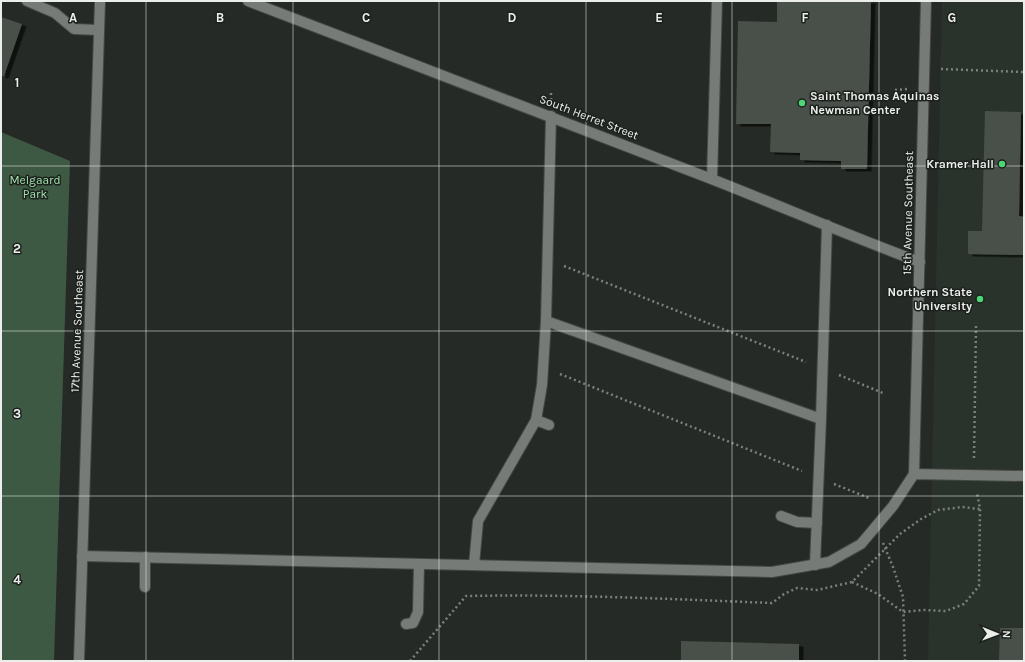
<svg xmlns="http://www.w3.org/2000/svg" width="1025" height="662" font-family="Karla,sans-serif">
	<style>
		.built { fill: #2a332b }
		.green { fill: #3e5943 }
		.building { fill: #4a4f4a; filter: url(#shadow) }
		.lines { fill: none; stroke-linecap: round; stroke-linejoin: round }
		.service-casing { stroke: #444844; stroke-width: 12 }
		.minor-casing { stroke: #444844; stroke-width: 12 }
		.tertiary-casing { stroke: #444844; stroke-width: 12 }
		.path { stroke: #7c807c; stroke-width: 2.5; stroke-dasharray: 2 3; stroke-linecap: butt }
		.service { stroke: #767b77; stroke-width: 10 }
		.minor { stroke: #767b77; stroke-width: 10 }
		.tertiary { stroke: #767b77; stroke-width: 10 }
		.grid { fill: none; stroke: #ebeeeb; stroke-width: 1; stroke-opacity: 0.55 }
		.poi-dot { fill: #4ed675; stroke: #1c211d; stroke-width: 1.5 }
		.labels { text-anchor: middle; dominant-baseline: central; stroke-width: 3; stroke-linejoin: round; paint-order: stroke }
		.poi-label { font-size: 12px; font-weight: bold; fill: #ebeeeb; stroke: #1c211d; text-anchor: end }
		.street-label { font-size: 12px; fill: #ebeeeb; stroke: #1c211d }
		.park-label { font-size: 12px; fill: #a0e2ac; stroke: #1c211d }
		.grid-label { font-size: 13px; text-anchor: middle; font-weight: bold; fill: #ebeeeb; stroke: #1c211d; stroke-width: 3; stroke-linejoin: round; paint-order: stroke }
	</style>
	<defs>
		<filter id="shadow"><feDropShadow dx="4.5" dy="2.5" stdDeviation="0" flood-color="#0009"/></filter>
	</defs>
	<rect width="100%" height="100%" fill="#262a26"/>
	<!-- built -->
	<path class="built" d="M 942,1 L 1024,1 L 1024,661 L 928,661 Z"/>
	<!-- green -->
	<path class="green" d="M 1,132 L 70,161 L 54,661 L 1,661 Z"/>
	<!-- building -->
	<g class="building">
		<path d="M 777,1 L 871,1 L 867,169 L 841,169 L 841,161 L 800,160 L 800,153 L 770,152 L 771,124 L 736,124 L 738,21 L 777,22 Z"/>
		<path d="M 1,17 L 22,24 L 4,76 L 1,76 Z"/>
		<path d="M 985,111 L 1021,112 L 1019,216 L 1024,217 L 1024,255 L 968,254 L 968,231 L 982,231 Z"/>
		<path d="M 1000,628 L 1024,628 L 1024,661 L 999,661 Z"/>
		<path d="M 681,641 L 799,644 L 799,661 L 681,661 Z"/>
	</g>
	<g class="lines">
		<defs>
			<g id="service">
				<path d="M 551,116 L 546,321 L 821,419 L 827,225"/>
				<path d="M 712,179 L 717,1"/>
				<path d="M 536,420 L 549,425"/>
				<path d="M 781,516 L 797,522 L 817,523"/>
				<path d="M 82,556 L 772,572 L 829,562 L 861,544 L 893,506 L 914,474 L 1024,476"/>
				<path d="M 474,565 L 478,521 L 536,420 L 542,385 L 546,321"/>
				<path d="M 815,565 L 821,419"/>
				<path d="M 145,587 L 145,557"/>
				<path d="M 406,624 L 413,623 L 418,612 L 419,564"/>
			</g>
			<g id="minor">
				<path d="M 27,1 L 55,13 L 74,29 L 99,30"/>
				<path d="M 248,1 C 399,59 550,116 701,175 C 774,203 846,235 920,262"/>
				<path d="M 914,474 L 926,1"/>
			</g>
			<path id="tertiary" d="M 79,661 L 100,1"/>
		</defs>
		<!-- service casing -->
		<use href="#service" class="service-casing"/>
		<!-- minor casing -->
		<use href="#minor" class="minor-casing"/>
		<!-- tertiary casing -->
		<use href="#tertiary" class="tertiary-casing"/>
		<!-- path -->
		<g class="path">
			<path d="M 941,69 L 1024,72"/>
			<path d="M 895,90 L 907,89"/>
			<path d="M 551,100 L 551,92"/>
			<path d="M 564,266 L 806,362"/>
			<path d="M 560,374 L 802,471"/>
			<path d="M 839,375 L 883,393"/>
			<path d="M 974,458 L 976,326"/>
			<path d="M 834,484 L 869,498"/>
			<path d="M 883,543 L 893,567 L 903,597 L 905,661"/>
			<path d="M 852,582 L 878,594 L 903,612 L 923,610 L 946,611 L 964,604 L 979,586 L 980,509 L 977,493"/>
			<path d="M 410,661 L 466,596 C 568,594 670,599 772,603 L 784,594 L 797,588 L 817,590 L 852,582 L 900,534 L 921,519 L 938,510 L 962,507 L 980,509"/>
		</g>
		<!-- service -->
		<use href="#service" class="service"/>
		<!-- minor -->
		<use href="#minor" class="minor"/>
		<!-- tertiary -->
		<use href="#tertiary" class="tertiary"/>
	</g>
	<!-- grid -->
	<path class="grid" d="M 146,1 L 146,661M 293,1 L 293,661M 439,1 L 439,661M 586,1 L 586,661M 732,1 L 732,661M 879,1 L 879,661M 1,166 L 1024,166M 1,331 L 1024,331M 1,496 L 1024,496"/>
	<!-- markers -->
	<g class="poi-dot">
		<circle cx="802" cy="103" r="4"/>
		<circle cx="1002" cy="164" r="4"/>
		<circle cx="980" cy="299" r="4"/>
	</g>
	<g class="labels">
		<!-- poi labels -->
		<g class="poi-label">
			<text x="810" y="96" text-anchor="start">Saint Thomas Aquinas<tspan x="810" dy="14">Newman Center</tspan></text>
			<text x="994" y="164">Kramer Hall</text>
			<text x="972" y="292">Northern State<tspan x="972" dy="14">University</tspan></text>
		</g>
		<!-- street labels -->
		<g class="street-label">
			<text transform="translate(589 117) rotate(21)">South Herret Street</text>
			<text transform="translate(908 213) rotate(-89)">15th Avenue Southeast</text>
			<text transform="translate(77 331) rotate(-88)">17th Avenue Southeast</text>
		</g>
		<!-- park labels -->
		<g class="park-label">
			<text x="35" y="180">Melgaard<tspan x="35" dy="14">Park</tspan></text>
		</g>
	</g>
	<g class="grid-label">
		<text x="73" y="22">A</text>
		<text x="220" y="22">B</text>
		<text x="366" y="22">C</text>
		<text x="512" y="22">D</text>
		<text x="659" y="22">E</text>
		<text x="805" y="22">F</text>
		<text x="952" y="22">G</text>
		<text x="17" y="87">1</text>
		<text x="17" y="253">2</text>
		<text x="17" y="418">3</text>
		<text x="17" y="584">4</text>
	</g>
	<!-- border -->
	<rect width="1025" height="662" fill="none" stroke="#ebeeeb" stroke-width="4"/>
	<!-- north arrow -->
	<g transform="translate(997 634) rotate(91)" stroke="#1c211d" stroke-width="3" paint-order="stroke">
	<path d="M0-3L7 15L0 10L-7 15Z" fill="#ebeeeb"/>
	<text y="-6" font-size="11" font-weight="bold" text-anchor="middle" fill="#ebeeeb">N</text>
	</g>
</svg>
